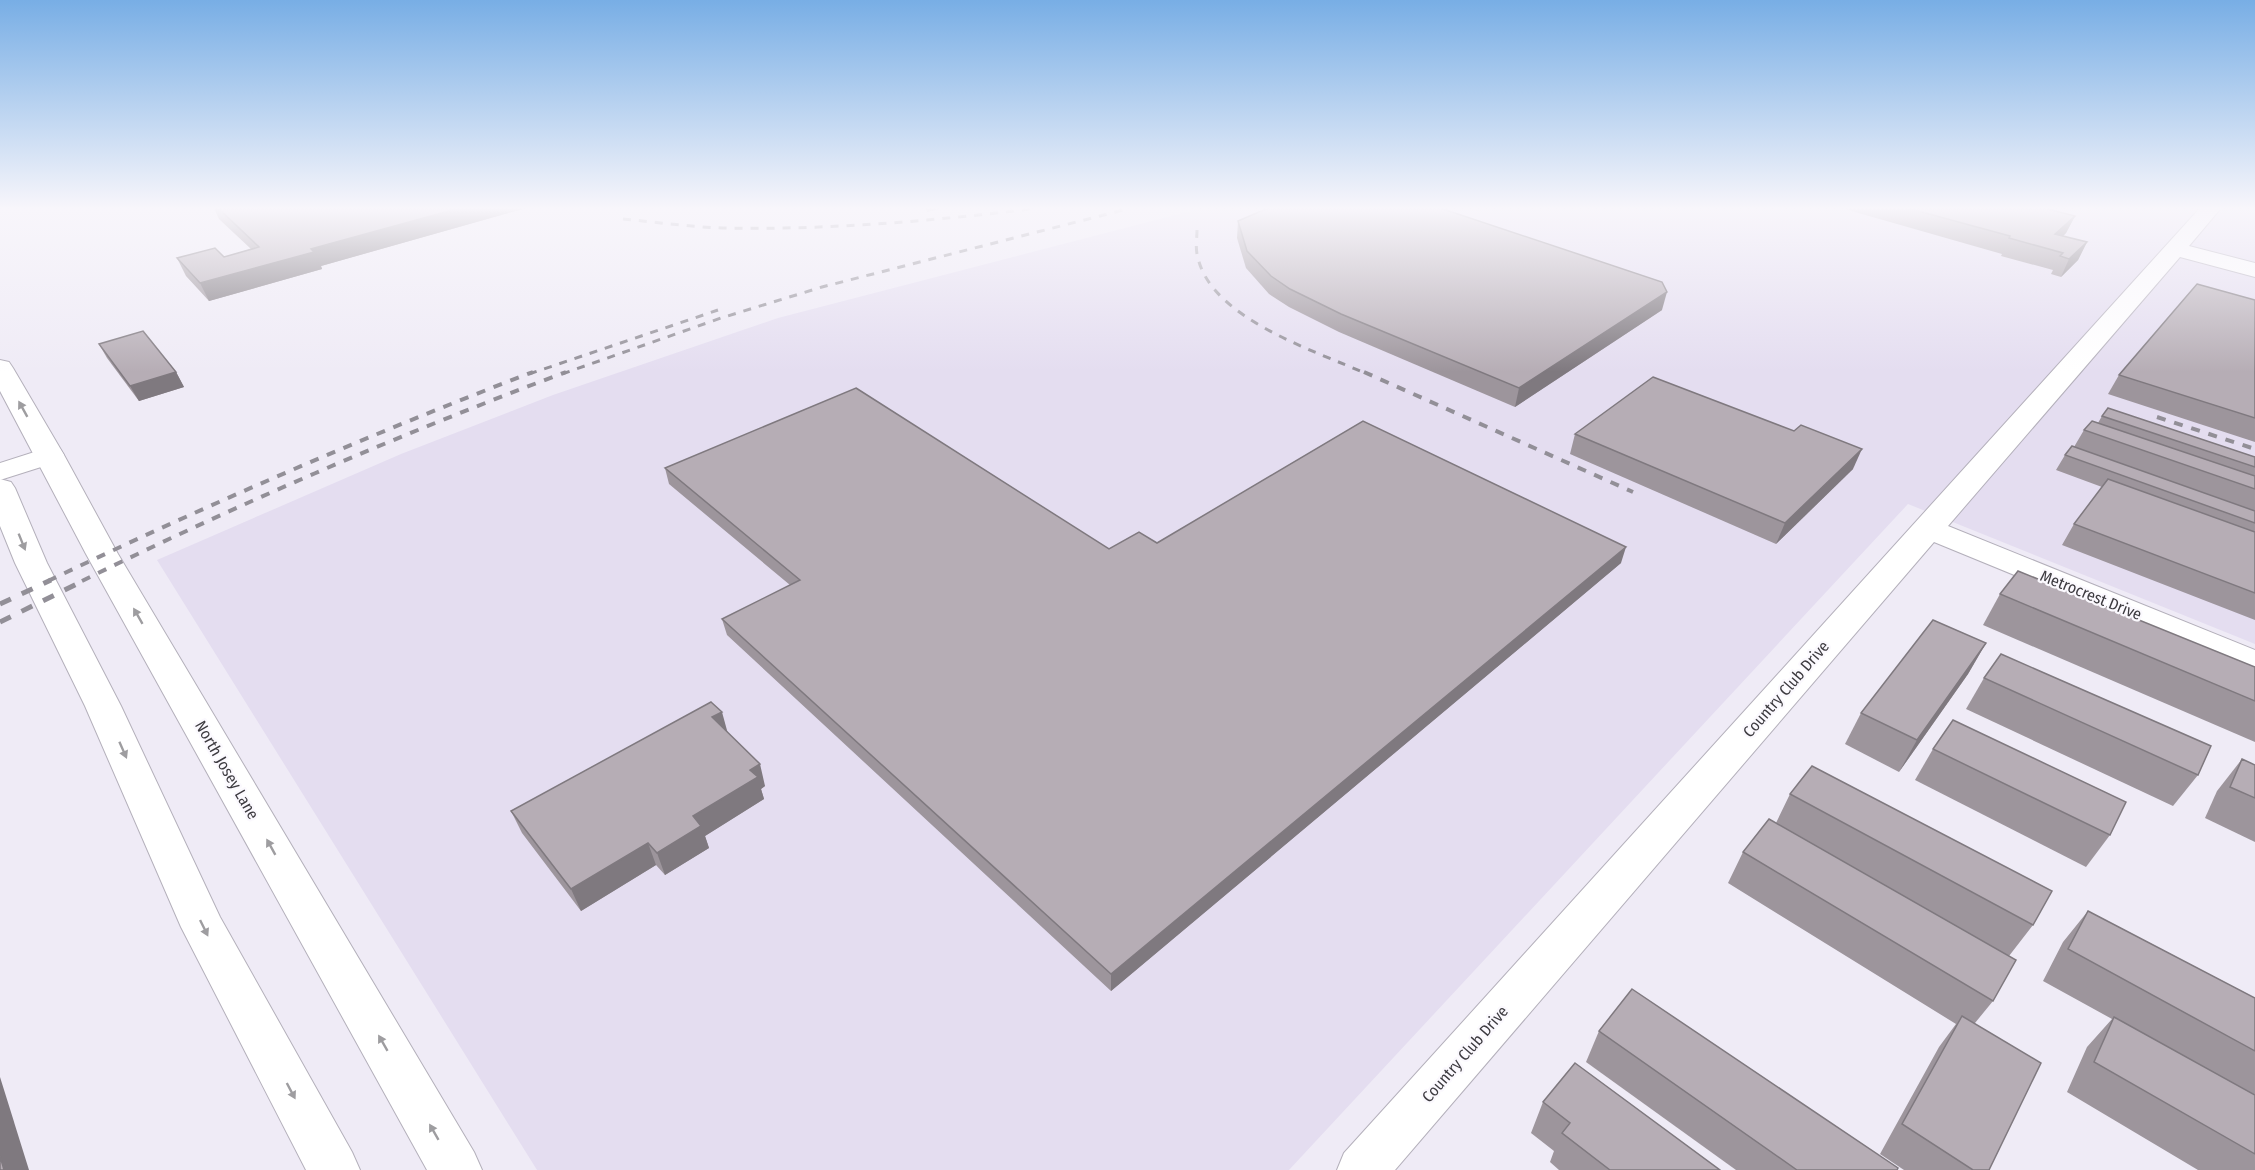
<svg xmlns="http://www.w3.org/2000/svg" width="2255" height="1170" font-family="'Fira Sans Condensed',sans-serif">
	<style>
		.built { fill: #e4ddf0 }
		.lines { fill: none; stroke-linecap: round; stroke-linejoin: round }
		.minor-casing { stroke: #b4b0bb; stroke-width: 2 }
		.secondary-casing { stroke: #b4b0bb; stroke-width: 2 }
		.minor { fill: #fff; fill-rule: evenodd }
		.secondary { fill: #fff; fill-rule: evenodd }
		.rail-far2 { stroke: #928f97; stroke-width: 3; stroke-dasharray: 8 8; stroke-linecap: butt }
		.rail-far1 { stroke: #928f97; stroke-width: 4; stroke-dasharray: 9 9; stroke-linecap: butt }
		.rail { stroke: #928f97; stroke-width: 5; stroke-dasharray: 12 12; stroke-linecap: butt }
		.wall { fill: #9d959c }
		.shaded-wall { fill: #7f797f }
		.building { fill: #b6adb5; stroke: #7f797f; stroke-width: 1.5 }
		.oneway { fill: #9e9da0 }
		.labels { text-anchor: middle; dominant-baseline: central; stroke-width: 4.5; stroke-linejoin: round; paint-order: stroke }
		.street-label { font-size: 16px; fill: #3d3b40; stroke: #fbf9fe }
	</style>
	<rect width="100%" height="100%" fill="#efebf6"/>
	<!-- built -->
	<path class="built" d="M 1202,208 L 2255,208 L 2255,644 L 1908,504 L 1289,1170 L 537,1170 L 157,560 L 401,454 L 553,395 L 778,318 Z"/>
	<g class="lines">
		<defs>
			<g id="minor">
				<path d="M 2200,208 L 2221,208 L 2189,246 L 2255,263 L 2255,277 L 2180,257 L 1948,526 L 2255,650 L 2255,674 L 1934,542 L 1395,1170 L 1337,1170 L 1344,1153 Z"/>
				<path d="M 50,447 L 60,449 L 64,455 L 60,461 L 0,480 L 0,463 Z"/>
			</g>
			<g id="secondary">
				<path d="M 0,360 L 9,362 L 13,368 L 64,455 L 118,554 L 474,1152 L 482,1170 L 427,1170 L 86,554 L 0,391 Z"/>
				<path d="M 0,479 L 11,482 L 15,488 L 47,563 L 121,706 L 220,917 L 352,1152 L 360,1170 L 306,1170 L 181,927 L 85,706 L 15,563 L 0,526 Z"/>
			</g>
		</defs>
		<!-- minor casing -->
		<use href="#minor" class="minor-casing"/>
		<!-- secondary casing -->
		<use href="#secondary" class="secondary-casing"/>
		<!-- minor -->
		<use href="#minor" class="minor"/>
		<!-- secondary -->
		<use href="#secondary" class="secondary"/>
		<!-- rail-far2 -->
		<g class="rail-far2">
			<path d="M 623,219 C 656,222 690,227 723,228 C 828,230 934,221 1038,208"/>
			<path d="M 1197,230 C 1197,239 1195,249 1198,258 C 1212,319 1316,351 1367,374"/>
			<path d="M 529,374 L 718,310"/>
			<path d="M 562,374 L 721,318 L 822,287 L 1131,208"/>
		</g>
		<!-- rail-far1 -->
		<g class="rail-far1">
			<path d="M 1364,372 L 1633,492"/>
			<path d="M 2157,417 L 2255,449"/>
			<path d="M 48,581 C 207,505 368,435 533,372"/>
			<path d="M 82,581 C 240,503 401,434 566,372"/>
		</g>
		<!-- rail -->
		<g class="rail">
			<path d="M 0,604 L 51,580"/>
			<path d="M 0,622 L 85,580"/>
		</g>
	</g>
	<!-- wall -->
	<g class="wall">
		<path d="M 214,208 L 526,208 L 321,266 L 322,269 L 209,301 L 186,276 L 177,258 L 224,257 L 251,249 L 219,219 Z"/>
		<path d="M 1841,208 L 2045,208 L 2075,216 L 2066,233 L 2063,236 L 2087,242 L 2078,260 L 2061,277 L 2051,274 L 2053,270 L 2001,256 L 2002,254 Z"/>
		<path d="M 1238,221 L 1662,310 L 1515,407 L 1339,332 L 1289,307 L 1269,294 L 1246,268 L 1237,238 Z"/>
		<path d="M 2255,300 L 2255,442 L 2108,394 L 2119,375 Z"/>
		<path d="M 99,344 L 176,372 L 184,387 L 139,401 L 107,358 Z"/>
		<path d="M 2102,416 L 2255,457 L 2255,620 L 2062,545 L 2074,524 L 2102,487 L 2056,470 L 2065,455 L 2074,447 L 2084,430 L 2098,423 Z"/>
		<path d="M 1575,434 L 1853,469 L 1776,544 L 1570,454 Z"/>
		<path d="M 665,468 L 1109,549 L 1157,543 L 1621,563 L 1111,991 L 727,635 L 722,619 L 790,585 L 669,484 Z"/>
		<path d="M 2000,594 L 2255,667 L 2255,742 L 1983,625 Z"/>
		<path d="M 1986,643 L 1968,674 L 1899,772 L 1845,744 L 1861,713 Z"/>
		<path d="M 1984,678 L 2198,775 L 2173,806 L 1966,709 Z"/>
		<path d="M 728,733 L 765,786 L 761,789 L 764,799 L 705,836 L 709,848 L 665,875 L 656,865 L 581,911 L 522,833 L 511,811 Z"/>
		<path d="M 1933,749 L 2110,835 L 2086,867 L 1915,780 Z"/>
		<path d="M 2242,759 L 2255,765 L 2255,842 L 2205,818 L 2217,791 Z"/>
		<path d="M 1790,794 L 2033,925 L 2009,956 L 1993,1001 L 1975,1023 L 1989,1170 L 1904,1170 L 1880,1154 L 1939,1047 L 1956,1024 L 1728,883 L 1743,852 L 1776,823 Z"/>
		<path d="M 2088,911 L 2255,998 L 2255,1170 L 2198,1170 L 2067,1092 L 2087,1047 L 2112,1019 L 2043,981 L 2063,942 Z"/>
		<path d="M 1599,1031 L 1897,1170 L 1736,1170 L 1586,1062 Z"/>
		<path d="M 1543,1102 L 1720,1170 L 1559,1170 L 1550,1162 L 1554,1151 L 1531,1133 Z"/>
	</g>
	<!-- shaded-wall -->
	<g class="shaded-wall">
		<path d="M 460,208 L 526,208 L 321,266 L 322,269 L 209,301 L 200,283 L 311,249 Z"/>
		<path d="M 926,208 L 944,208 L 927,212 Z"/>
		<path d="M 2075,216 L 2066,233 L 2049,249 L 2055,234 Z"/>
		<path d="M 2087,242 L 2078,260 L 2061,277 L 2069,259 Z"/>
		<path d="M 1667,292 L 1662,310 L 1515,407 L 1519,388 Z"/>
		<path d="M 176,372 L 184,387 L 139,401 L 130,386 Z"/>
		<path d="M 1862,449 L 1853,469 L 1776,544 L 1785,523 Z"/>
		<path d="M 1626,547 L 1621,563 L 1111,991 L 1111,974 Z"/>
		<path d="M 1986,643 L 1968,674 L 1899,772 L 1917,740 Z"/>
		<path d="M 722,712 L 728,734 L 712,717 Z"/>
		<path d="M 760,764 L 765,786 L 761,789 L 764,799 L 705,836 L 709,848 L 665,875 L 657,853 L 693,816 L 750,770 Z"/>
		<path d="M 648,843 L 656,865 L 581,911 L 571,889 Z"/>
		<path d="M 0,1077 L 29,1170 L 4,1170 L 0,1156 Z"/>
	</g>
	<!-- building -->
	<g class="building">
		<path d="M 218,208 L 460,208 L 311,249 L 314,252 L 200,283 L 177,258 L 215,248 L 224,257 L 259,247 Z"/>
		<path d="M 1268,208 L 1440,208 L 1662,282 L 1667,292 L 1519,388 L 1341,314 L 1290,289 L 1271,276 L 1247,251 L 1238,221 Z"/>
		<path d="M 1907,208 L 2045,208 L 2075,216 L 2055,234 L 2087,242 L 2069,259 L 2060,256 L 2063,253 L 2009,238 L 2010,236 Z"/>
		<path d="M 2197,284 L 2255,300 L 2255,418 L 2119,375 Z"/>
		<path d="M 143,331 L 176,372 L 130,386 L 99,344 Z"/>
		<path d="M 1653,377 L 1794,431 L 1801,425 L 1862,449 L 1785,523 L 1575,434 Z"/>
		<path d="M 856,388 L 1109,549 L 1139,532 L 1157,543 L 1363,421 L 1626,547 L 1111,974 L 722,619 L 800,580 L 665,468 Z"/>
		<path d="M 2108,408 L 2255,457 L 2255,467 L 2102,416 Z"/>
		<path d="M 2092,421 L 2255,476 L 2255,489 L 2084,430 Z"/>
		<path d="M 2072,446 L 2255,511 L 2255,523 L 2065,455 Z"/>
		<path d="M 2108,479 L 2255,532 L 2255,593 L 2074,524 Z"/>
		<path d="M 2018,571 L 2255,667 L 2255,701 L 2000,594 Z"/>
		<path d="M 1933,620 L 1986,643 L 1917,740 L 1861,713 Z"/>
		<path d="M 2001,654 L 2211,746 L 2198,775 L 1984,678 Z"/>
		<path d="M 711,702 L 722,712 L 712,717 L 760,764 L 750,770 L 758,777 L 693,816 L 701,826 L 657,853 L 648,843 L 571,889 L 511,811 Z"/>
		<path d="M 1953,720 L 2126,802 L 2110,835 L 1933,749 Z"/>
		<path d="M 2242,759 L 2255,765 L 2255,798 L 2230,787 Z"/>
		<path d="M 1812,766 L 2052,891 L 2033,925 L 1790,794 Z"/>
		<path d="M 1769,819 L 2016,960 L 1993,1001 L 1743,852 Z"/>
		<path d="M 2088,911 L 2255,998 L 2255,1051 L 2068,949 Z"/>
		<path d="M 1632,989 L 1898,1168 L 1897,1170 L 1797,1170 L 1599,1031 Z"/>
		<path d="M 1962,1016 L 2041,1063 L 1989,1170 L 1973,1170 L 1902,1124 Z"/>
		<path d="M 2114,1017 L 2255,1095 L 2255,1154 L 2094,1062 Z"/>
		<path d="M 1575,1063 L 1720,1170 L 1610,1170 L 1562,1133 L 1570,1123 L 1543,1102 Z"/>
		<path d="M 0,1156 L 4,1170 L 0,1170 Z"/>
	</g>
	<!-- one-way arrows -->
	<defs><path id="oneway-solid" d="M-6-.8H1V-3.2L6.5 0L1 3.2V.8H-6Z" transform="scale(1.5)"/></defs>
	<g class="oneway">
		<use href="#oneway-solid" transform="translate(23 409) rotate(-119)"/>
		<use href="#oneway-solid" transform="translate(22 542) rotate(68)"/>
		<use href="#oneway-solid" transform="translate(138 616) rotate(-120)"/>
		<use href="#oneway-solid" transform="translate(123 750) rotate(66)"/>
		<use href="#oneway-solid" transform="translate(271 847) rotate(-119)"/>
		<use href="#oneway-solid" transform="translate(204 928) rotate(64)"/>
		<use href="#oneway-solid" transform="translate(383 1043) rotate(-120)"/>
		<use href="#oneway-solid" transform="translate(291 1091) rotate(62)"/>
		<use href="#oneway-solid" transform="translate(434 1132) rotate(-120)"/>
	</g>
	<!-- sky -->
	<linearGradient id="sky" x2="0" y2="1"><stop stop-color="#78aee5"/><stop offset="0.56" stop-color="#f8f6fb"/><stop offset="1" stop-color="#f8f6fb" stop-opacity="0"/></linearGradient>
	<rect width="2255" height="372" fill="url(#sky)"/>
	<g class="labels">
		<!-- street labels -->
		<g class="street-label">
			<text transform="translate(2091 595) rotate(22)">Metrocrest Drive</text>
			<text transform="translate(1786 689) rotate(-49)">Country Club Drive</text>
			<text transform="translate(227 770) rotate(60)">North Josey Lane</text>
			<text transform="translate(1465 1054) rotate(-49)">Country Club Drive</text>
		</g>
	</g>
</svg>
